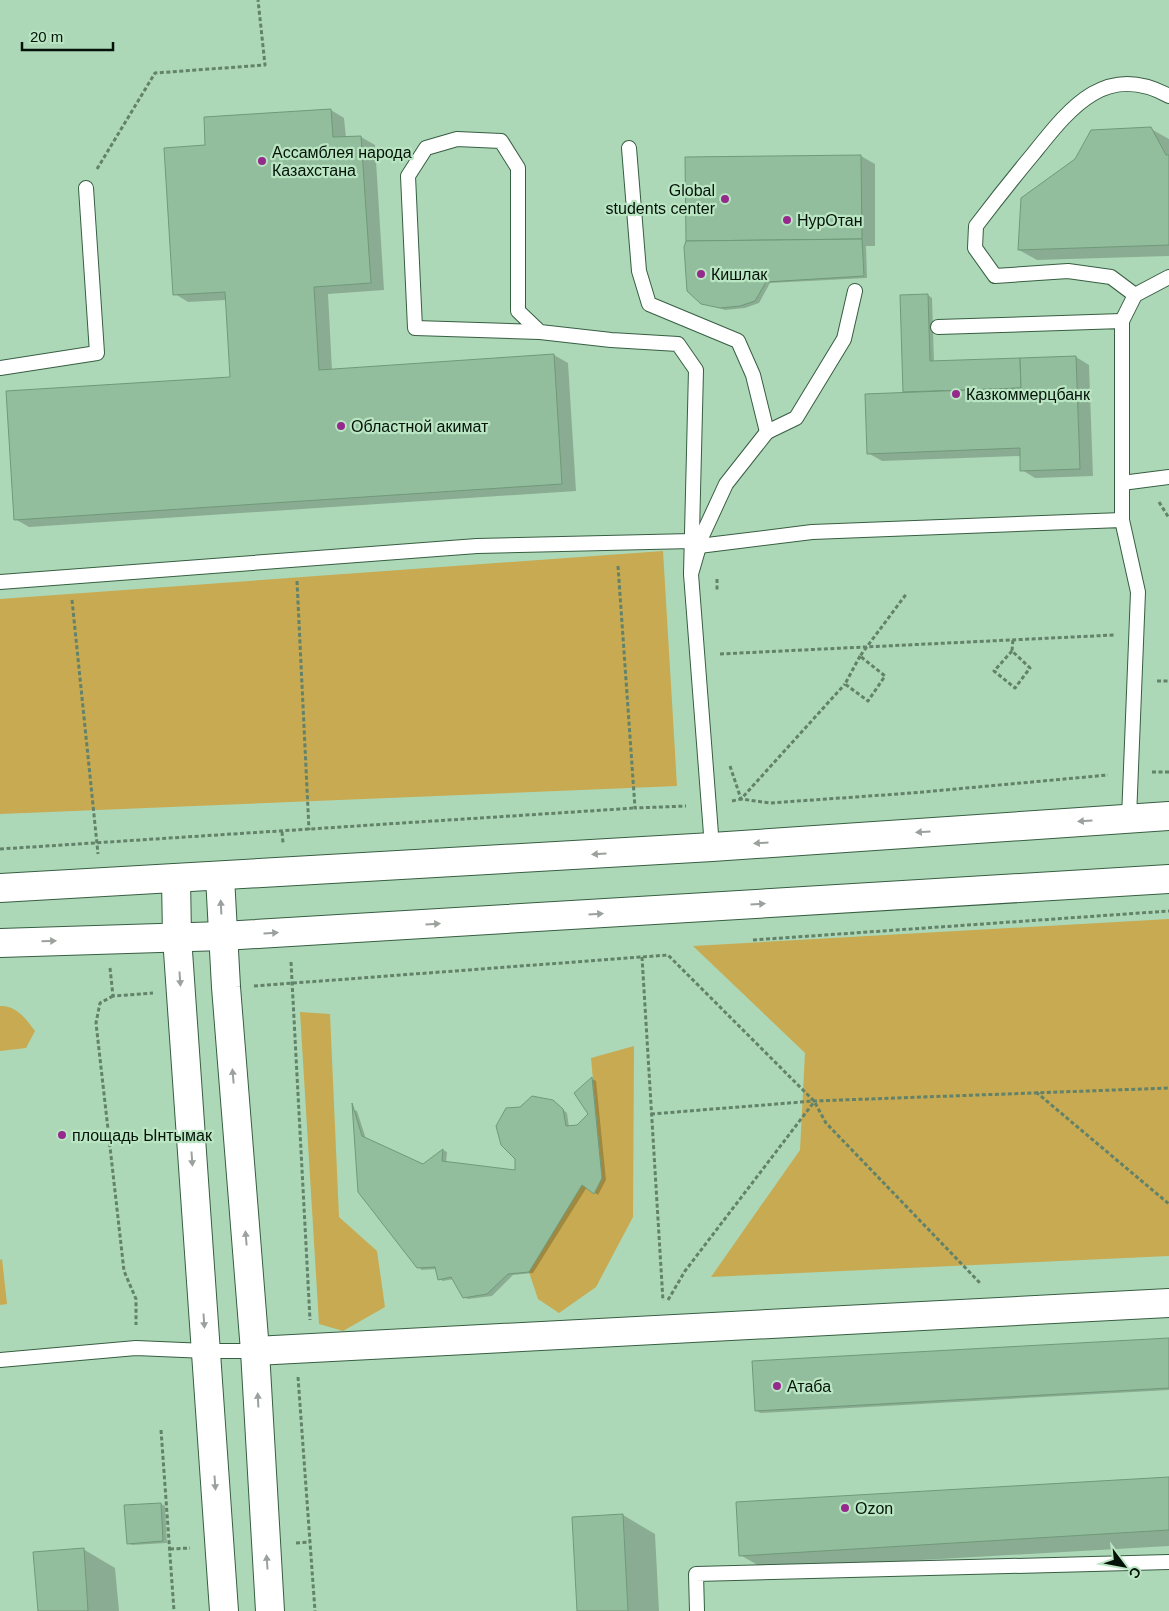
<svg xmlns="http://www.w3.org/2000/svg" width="1169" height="1611" font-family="Arial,sans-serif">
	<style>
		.green { fill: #c7aa51 }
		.shadow { fill: #0003 }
		.building { fill: #93be9d; stroke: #709979 }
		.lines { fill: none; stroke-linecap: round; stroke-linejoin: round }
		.lane-casing { stroke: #375e42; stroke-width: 16 }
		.street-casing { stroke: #375e42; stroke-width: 30 }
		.secondary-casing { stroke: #375e42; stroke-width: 30 }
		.path { stroke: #63826a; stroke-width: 3; stroke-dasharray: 4 2.5; stroke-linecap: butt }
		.lane { stroke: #fff; stroke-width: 14 }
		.street { stroke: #fff; stroke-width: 28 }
		.secondary { stroke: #fff; stroke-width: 28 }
		.oneway { fill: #9ba19c }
		.poi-dot { fill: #952a8c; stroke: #bae5c3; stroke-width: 2 }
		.labels { text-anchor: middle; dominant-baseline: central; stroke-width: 4.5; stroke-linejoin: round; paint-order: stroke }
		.poi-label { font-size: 16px; fill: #041308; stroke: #bae5c3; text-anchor: start }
	</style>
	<rect width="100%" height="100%" fill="#add8b7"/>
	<!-- green -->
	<g class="green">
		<path d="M 663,551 L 677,786 L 0,814 L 0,599 Z"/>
		<path d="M 1169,919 L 1169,1256 L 711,1277 L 800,1150 L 805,1053 L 693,946 Z"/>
		<path d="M 0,1006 C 16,1005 26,1019 35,1031 L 26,1048 L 0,1051 Z"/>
		<path d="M 300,1012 L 330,1014 L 339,1217 L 377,1251 L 385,1307 L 343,1331 L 319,1324 Z"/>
		<path d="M 634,1046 L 633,1217 L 596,1287 L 559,1313 L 538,1299 L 529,1272 L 582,1185 L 594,1194 L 602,1178 L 591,1058 Z"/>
		<path d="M 2,1259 L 7,1304 L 0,1305 L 0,1260 Z"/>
	</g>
	<!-- shadow -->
	<g class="shadow">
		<path d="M 331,110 L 344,118 L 346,138 L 361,137 L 375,145 L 384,290 L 328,294 L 332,370 L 554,355 L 568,363 L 576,491 L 29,527 L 15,519 L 231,378 L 226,300 L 188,302 L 175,294 L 207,146 Z"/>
		<path d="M 1151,129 L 1169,139 L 1169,256 L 1037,260 L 1019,250 Z"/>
		<path d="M 861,156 L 875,164 L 875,246 L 866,246 L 867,278 L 770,283 L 759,303 L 745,308 L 725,310 L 702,302 Z"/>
		<path d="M 928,295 L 932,298 L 934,362 L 1076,357 L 1089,365 L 1093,476 L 1035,478 L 1022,470 L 1021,456 L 882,461 L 868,453 L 904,393 L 901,296 Z"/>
		<path d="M 592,1079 L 596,1081 L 606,1180 L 598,1195 L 587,1187 L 533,1273 L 513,1275 L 492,1296 L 468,1299 L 464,1297 L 454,1279 L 443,1281 L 439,1279 L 437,1269 L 422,1270 L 418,1267 L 359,1192 L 354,1110 L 357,1111 L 366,1139 L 423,1165 L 443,1150 L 447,1152 L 446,1163 L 516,1171 L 557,1104 L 567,1113 L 569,1127 L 578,1126 L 590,1114 Z"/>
		<path d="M 1169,1339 L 1169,1390 L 760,1413 L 756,1410 Z"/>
		<path d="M 1169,1478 L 1169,1546 L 765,1569 L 740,1555 Z"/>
		<path d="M 161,1504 L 165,1506 L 167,1543 L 132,1545 L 128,1543 Z"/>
		<path d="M 623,1515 L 655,1534 L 659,1611 L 579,1611 Z"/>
		<path d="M 83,1549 L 115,1568 L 119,1611 L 39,1611 Z"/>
	</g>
	<!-- building -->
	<g class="building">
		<path d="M 331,109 L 333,137 L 361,136 L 371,283 L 314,287 L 319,370 L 554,354 L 562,484 L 14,520 L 6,391 L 230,377 L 225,292 L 173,295 L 164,148 L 205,145 L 204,117 Z"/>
		<path d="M 1151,127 L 1166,155 L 1169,155 L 1169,245 L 1018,250 L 1021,198 L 1075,159 L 1091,130 Z"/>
		<path d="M 861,155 L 862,239 L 686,241 L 685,157 Z"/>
		<path d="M 862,239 L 864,276 L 766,282 L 755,301 L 740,306 L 720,308 L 701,304 L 687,291 L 684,247 L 686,241 Z"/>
		<path d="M 928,294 L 930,361 L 1020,358 L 1021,388 L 903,392 L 900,295 Z"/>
		<path d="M 1076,356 L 1080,469 L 1020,471 L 1020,448 L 867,454 L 865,394 L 1021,388 L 1020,358 Z"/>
		<path d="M 592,1077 L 602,1178 L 594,1194 L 582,1185 L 529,1272 L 508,1274 L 487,1294 L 463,1298 L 451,1277 L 438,1280 L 435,1267 L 417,1268 L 358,1192 L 352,1103 L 362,1136 L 423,1164 L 443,1149 L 442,1161 L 515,1170 L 515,1159 L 501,1145 L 496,1126 L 506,1108 L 520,1107 L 532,1096 L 553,1100 L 563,1109 L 566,1126 L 577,1125 L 588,1114 L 574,1093 Z"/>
		<path d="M 1169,1338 L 1169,1388 L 755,1411 L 752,1361 Z"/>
		<path d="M 1169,1477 L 1169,1530 L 739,1556 L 736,1502 Z"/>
		<path d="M 161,1503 L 163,1541 L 127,1544 L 124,1505 Z"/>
		<path d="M 623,1514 L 628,1611 L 577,1611 L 572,1517 Z"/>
		<path d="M 84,1548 L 88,1611 L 38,1611 L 33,1552 Z"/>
	</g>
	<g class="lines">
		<defs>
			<g id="lane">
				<path d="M 629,148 L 639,271 L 649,304 L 738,341 L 753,375 L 767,432"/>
				<path d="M 1135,295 L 1111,277 L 1068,271 L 995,276 L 975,248 L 976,226 C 995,201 1014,177 1034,153 C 1070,108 1106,61 1169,96"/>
				<path d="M 1122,321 L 1135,295 L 1169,277"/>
				<path d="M 938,327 L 1122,321 L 1122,520"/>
				<path d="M 540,332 L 415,328 L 408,176 L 426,148 L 457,139 L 501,141 L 518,168 L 518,311 L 540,332 L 611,340 L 678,344 L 696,370 L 691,574"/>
				<path d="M 0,368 L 97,353 L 86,188"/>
				<path d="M 1122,483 L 1169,477"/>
				<path d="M 0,582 L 477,546 L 692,541 L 699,546 L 812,532 L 1122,520 L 1138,592 L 1129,818"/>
				<path d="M 712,847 L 691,574 L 702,536 L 726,484 L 767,432 L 796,418 L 844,339 L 855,291"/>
				<path d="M 0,1360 L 136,1348 L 206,1351 L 255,1351"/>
				<path d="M 697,1611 L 696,1574 L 1169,1562"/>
			</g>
			<path id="street" d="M 255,1351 L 1169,1303"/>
			<g id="secondary">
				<path d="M 220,877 L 226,987 L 255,1351 L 270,1611"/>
				<path d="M 176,878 L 177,937 L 224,1611"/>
				<path d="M 0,888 L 712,847 L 1169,816"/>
				<path d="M 0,943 L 223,936 L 1169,879"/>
			</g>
		</defs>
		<!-- lane casing -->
		<use href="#lane" class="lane-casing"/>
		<!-- street casing -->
		<use href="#street" class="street-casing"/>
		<!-- secondary casing -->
		<use href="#secondary" class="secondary-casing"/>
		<!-- path -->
		<g class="path">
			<path d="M 97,169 L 155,73 L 265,65 L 258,0"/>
			<path d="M 1159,502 L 1169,518"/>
			<path d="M 618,566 L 635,808 L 686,806"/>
			<path d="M 717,579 L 717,591"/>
			<path d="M 297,581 L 309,830"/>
			<path d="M 72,600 L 98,854"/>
			<path d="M 1012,651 L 994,671 L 1015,688 L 1030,668 L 1012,651 L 1013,639"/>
			<path d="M 720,654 L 1114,635"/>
			<path d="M 860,656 L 845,684 L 868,701 L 885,676 L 860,656 L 907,593"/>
			<path d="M 1157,681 L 1169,681"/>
			<path d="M 730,766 L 741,799 L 770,803 L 912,793 L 1108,775"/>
			<path d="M 1152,772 L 1169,772"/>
			<path d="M 732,801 L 741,799 L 845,684"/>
			<path d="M 282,832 L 283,843"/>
			<path d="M 0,849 L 635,808"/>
			<path d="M 753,940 L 1169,911"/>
			<path d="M 642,957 L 663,1301"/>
			<path d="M 291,962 L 310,1320"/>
			<path d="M 110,968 L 113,996 L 153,993"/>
			<path d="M 254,986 L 668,955 L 814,1101 L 826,1123 L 980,1283"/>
			<path d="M 113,996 L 100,1003 L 96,1023 L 124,1271 L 136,1299 L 136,1325"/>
			<path d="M 1036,1092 L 1169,1204"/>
			<path d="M 651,1114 L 814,1101 L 1169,1088"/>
			<path d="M 668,1300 L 685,1271 L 814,1102"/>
			<path d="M 298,1377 L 315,1611"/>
			<path d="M 161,1430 L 174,1611"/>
			<path d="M 296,1543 L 310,1542"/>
			<path d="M 170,1549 L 190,1548"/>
		</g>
		<!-- lane -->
		<use href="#lane" class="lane"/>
		<!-- street -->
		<use href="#street" class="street"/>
		<!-- secondary -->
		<use href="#secondary" class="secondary"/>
	</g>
	<!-- one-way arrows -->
	<defs><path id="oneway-solid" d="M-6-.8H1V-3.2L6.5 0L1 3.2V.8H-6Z" transform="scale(1.25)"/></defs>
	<g class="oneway">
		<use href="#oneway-solid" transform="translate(1085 821) rotate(176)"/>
		<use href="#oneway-solid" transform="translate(923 832) rotate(176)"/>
		<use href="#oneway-solid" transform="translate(761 843) rotate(176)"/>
		<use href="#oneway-solid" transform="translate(599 854) rotate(176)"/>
		<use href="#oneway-solid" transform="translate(758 904) rotate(-3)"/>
		<use href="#oneway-solid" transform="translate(221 907) rotate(-93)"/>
		<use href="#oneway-solid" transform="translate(596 914) rotate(-3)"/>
		<use href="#oneway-solid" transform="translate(433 924) rotate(-3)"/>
		<use href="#oneway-solid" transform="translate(271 933) rotate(-3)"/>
		<use href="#oneway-solid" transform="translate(49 941) rotate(-2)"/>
		<use href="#oneway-solid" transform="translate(180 979) rotate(86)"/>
		<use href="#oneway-solid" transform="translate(233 1076) rotate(-95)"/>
		<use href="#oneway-solid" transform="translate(192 1159) rotate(86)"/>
		<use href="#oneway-solid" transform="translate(246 1238) rotate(-95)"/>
		<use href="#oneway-solid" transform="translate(204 1321) rotate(86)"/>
		<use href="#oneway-solid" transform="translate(258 1400) rotate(-93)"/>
		<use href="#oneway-solid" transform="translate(215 1483) rotate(86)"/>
		<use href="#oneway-solid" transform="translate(267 1562) rotate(-94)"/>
	</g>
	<!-- markers -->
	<g class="poi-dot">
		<circle cx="262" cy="161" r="5"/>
		<circle cx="725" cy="199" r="5"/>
		<circle cx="787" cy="220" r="5"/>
		<circle cx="701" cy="274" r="5"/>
		<circle cx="956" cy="394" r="5"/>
		<circle cx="341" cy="426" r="5"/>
		<circle cx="62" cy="1135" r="5"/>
		<circle cx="777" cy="1386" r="5"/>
		<circle cx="845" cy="1508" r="5"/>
	</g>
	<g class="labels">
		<!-- poi labels -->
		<g class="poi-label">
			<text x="272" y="152">Ассамблея народа<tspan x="272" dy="18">Казахстана</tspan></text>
			<text x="715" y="190" text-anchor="end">Global<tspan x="715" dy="18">students center</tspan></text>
			<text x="797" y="220">НурОтан</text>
			<text x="711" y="274">Кишлак</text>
			<text x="966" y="394">Казкоммерцбанк</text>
			<text x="351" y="426">Областной акимат</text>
			<text x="72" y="1135">площадь Ынтымак</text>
			<text x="787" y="1386">Атаба</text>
			<text x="855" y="1508">Ozon</text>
		</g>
	</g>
	<!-- north arrow -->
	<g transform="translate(1124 1566) rotate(122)" stroke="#bae5c3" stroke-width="4" paint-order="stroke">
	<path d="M0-4L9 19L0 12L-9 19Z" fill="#041308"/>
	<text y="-8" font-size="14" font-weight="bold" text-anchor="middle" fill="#041308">С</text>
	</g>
	<!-- scale -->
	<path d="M22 42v8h91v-8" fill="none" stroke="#041308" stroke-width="2.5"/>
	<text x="30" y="42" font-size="15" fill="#041308" stroke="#bae5c3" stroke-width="4" paint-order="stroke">20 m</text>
</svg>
